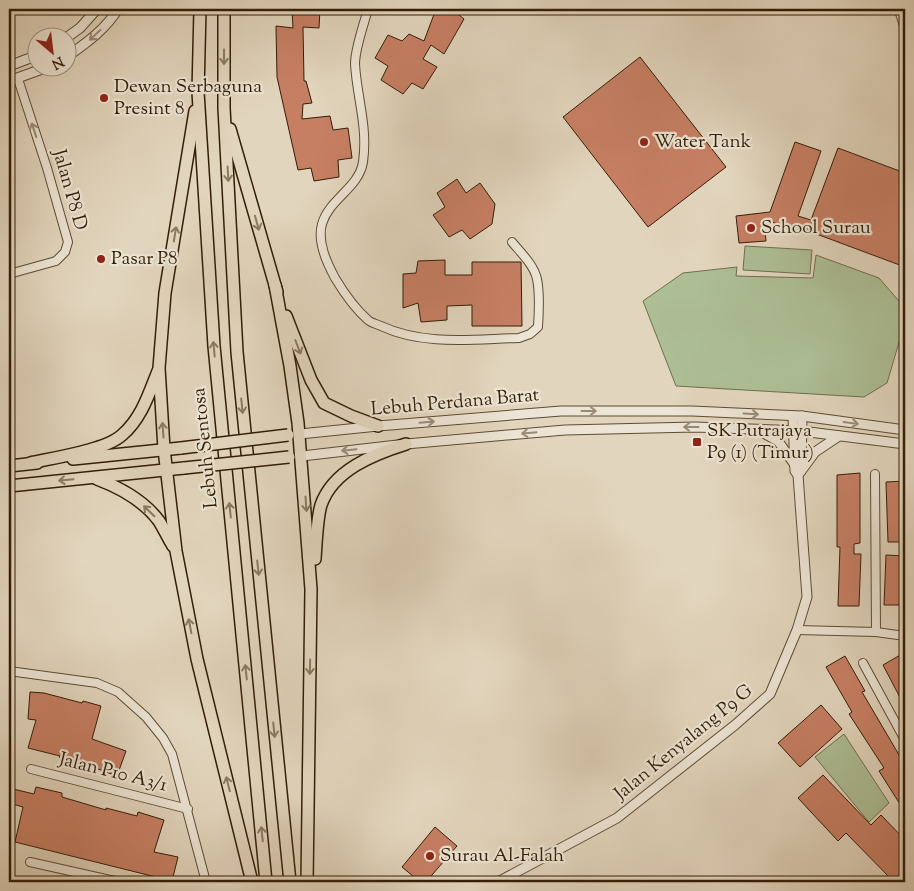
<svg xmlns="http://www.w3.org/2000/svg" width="914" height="891" font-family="'Sorts Mill Goudy',serif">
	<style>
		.green { fill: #adbe95; stroke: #706e4d }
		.building { fill: #c77f64; stroke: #321e05 }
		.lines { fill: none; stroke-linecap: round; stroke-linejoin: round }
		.minor-casing { stroke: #5e4c33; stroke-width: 10 }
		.tertiary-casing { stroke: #5e4c33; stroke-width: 11 }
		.primary-casing { stroke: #321e05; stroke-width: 14 }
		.minor { stroke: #ece4d4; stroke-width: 8 }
		.tertiary { stroke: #ece4d4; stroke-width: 9 }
		.primary { stroke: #e2d5bd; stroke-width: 11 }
		.primary-bridge-casing { stroke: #321e05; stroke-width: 14; stroke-linecap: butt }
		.primary-bridge { stroke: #e2d5bd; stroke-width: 11 }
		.oneway { stroke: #988b77 }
		.oneway2 { stroke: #8a7a61 }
		.poi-dot { fill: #8f2418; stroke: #ece4d4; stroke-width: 2 }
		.labels { text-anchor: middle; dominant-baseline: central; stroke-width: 4.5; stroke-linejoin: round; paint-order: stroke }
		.poi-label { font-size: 19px; fill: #321e05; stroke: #ece4d4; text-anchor: start }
		.street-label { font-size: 19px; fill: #321e05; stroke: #ece4d4 }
	</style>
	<rect width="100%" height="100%" fill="#e2d5bd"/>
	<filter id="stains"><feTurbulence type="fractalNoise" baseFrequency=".004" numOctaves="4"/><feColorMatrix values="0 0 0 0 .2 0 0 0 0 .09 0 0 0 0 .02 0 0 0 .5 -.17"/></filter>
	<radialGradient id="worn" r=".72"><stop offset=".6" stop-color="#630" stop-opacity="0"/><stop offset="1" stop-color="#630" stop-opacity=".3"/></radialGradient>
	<!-- green -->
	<g class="green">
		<path d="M 745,246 L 812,250 L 810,274 L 743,270 Z"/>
		<path d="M 816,255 L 879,278 L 905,308 L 905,322 L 887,383 L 864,397 L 676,386 L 643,301 L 683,273 L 737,267 L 736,276 L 813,278 Z"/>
		<path d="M 844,734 L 889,803 L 869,822 L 815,757 Z"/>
	</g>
	<!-- building -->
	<g class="building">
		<path d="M 292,9 L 320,9 L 319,28 L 303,27 L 304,81 L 306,81 L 312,103 L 303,104 L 302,119 L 330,116 L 333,130 L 348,128 L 352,158 L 338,160 L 339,177 L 314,181 L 311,168 L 298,170 L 277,77 L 276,26 L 293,28 Z"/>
		<path d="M 436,9 L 446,11 L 447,9 L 463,9 L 459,15 L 464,19 L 444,54 L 431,45 L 423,59 L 437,67 L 423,89 L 412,83 L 403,94 L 381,80 L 388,66 L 375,58 L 388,35 L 402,41 L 409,34 L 424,41 Z"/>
		<path d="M 640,57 L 726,167 L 648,227 L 563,117 Z"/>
		<path d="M 795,142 L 821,151 L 798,216 L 811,220 L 838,148 L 905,173 L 905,267 L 795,226 L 793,230 L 764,219 L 766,241 L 739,243 L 736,216 L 770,212 Z"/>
		<path d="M 457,179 L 466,193 L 480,183 L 495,204 L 492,224 L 470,239 L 462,230 L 449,237 L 433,215 L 445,207 L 437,193 Z"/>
		<path d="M 445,260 L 445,275 L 472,275 L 472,262 L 521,262 L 522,326 L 472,326 L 472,305 L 447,306 L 447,320 L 421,322 L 418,303 L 403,308 L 403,274 L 416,273 L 418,261 Z"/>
		<path d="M 860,473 L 860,543 L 854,544 L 854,554 L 861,554 L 859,606 L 838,606 L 840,547 L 837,547 L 837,475 Z"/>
		<path d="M 905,481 L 905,542 L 888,542 L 886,482 Z"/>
		<path d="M 886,555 L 905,556 L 905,605 L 884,605 Z"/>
		<path d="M 902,654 L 905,660 L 905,707 L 883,665 Z"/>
		<path d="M 845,656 L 865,691 L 862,692 L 905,765 L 905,812 L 879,771 L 884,768 L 849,714 L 852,712 L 826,667 Z"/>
		<path d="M 30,692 L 44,693 L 82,703 L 83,701 L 101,706 L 92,739 L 126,751 L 117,776 L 90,766 L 59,757 L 60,756 L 28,748 L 36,720 L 28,719 Z"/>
		<path d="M 821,705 L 842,729 L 800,767 L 778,743 Z"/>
		<path d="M 823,775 L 871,825 L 881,815 L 905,840 L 905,872 L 894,882 L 846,833 L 838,841 L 798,798 Z"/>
		<path d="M 36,787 L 62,793 L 62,797 L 106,810 L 106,808 L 137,816 L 138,812 L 164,820 L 154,852 L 178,857 L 172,881 L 15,842 L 23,807 L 9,803 L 9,788 L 34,794 Z"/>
		<path d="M 435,827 L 457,846 L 426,882 L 420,882 L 402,867 Z"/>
	</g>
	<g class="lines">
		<defs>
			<g id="minor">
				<path d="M 368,9 C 364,24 355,48 355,64 C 357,98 368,127 363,162 C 359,188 329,199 322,224 C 317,242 327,263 335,278 C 344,293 354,308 368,320 C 371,323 377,324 381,326 C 424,346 473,339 519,338 L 530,334 L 538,327 C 539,312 540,294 537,279 C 534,265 521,253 512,242"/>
				<path d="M 9,274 L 56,261 L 65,252 L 68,242 L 47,168 L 18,79"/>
				<path d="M 875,474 L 876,632"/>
				<path d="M 797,630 L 876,632 L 905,636"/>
				<path d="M 863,663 L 905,740"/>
				<path d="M 9,671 L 97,683 L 118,692 L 146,717 L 163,738 L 172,754 L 206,882"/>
				<path d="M 31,769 L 188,809"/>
				<path d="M 30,862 L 119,882"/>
			</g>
			<g id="tertiary">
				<path d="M 899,9 L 905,27"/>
				<path d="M 66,38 L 80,28 L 97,9"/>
				<path d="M 68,56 C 86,43 106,29 118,9"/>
				<path d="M 9,66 L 38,55"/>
				<path d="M 9,81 L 45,68"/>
				<path d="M 760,431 L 778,441 L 795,465"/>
				<path d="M 300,434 L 378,426 L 561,411 L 692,411 L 802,416 L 905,430"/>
				<path d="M 302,456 L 406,444 L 565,430 L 695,427 L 801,431 L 905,444"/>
				<path d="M 801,471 L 802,416"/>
				<path d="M 798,475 L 815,452 L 839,436"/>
				<path d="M 498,882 L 617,818 L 735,725 L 770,694 L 797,630 L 807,597 L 798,475 L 795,471 L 793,416"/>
			</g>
			<g id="primary">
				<path d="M 200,9 L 198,92 L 214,346 L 266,882"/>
				<path d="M 224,9 L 224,108 L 237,352 L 290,882"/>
				<path d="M 195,111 L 165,293 L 159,368 L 164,449 L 176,551 L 197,659 L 252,882"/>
				<path d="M 230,129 L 277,292"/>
				<path d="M 275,285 L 290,366 L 298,423 L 311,589 L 307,882"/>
				<path d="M 286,316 L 311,380 L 324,403 L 351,416 L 378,426"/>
				<path d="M 73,459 L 181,448"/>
				<path d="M 30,463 C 53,458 106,450 122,435 C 141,419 149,394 158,371"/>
				<path d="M 9,466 L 37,463"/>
				<path d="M 97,479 C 121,488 144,501 159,521 C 164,529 168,538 173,546"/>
				<path d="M 9,486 L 184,468"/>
				<path d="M 315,559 C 316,545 317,518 321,505 C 333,470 374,454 406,444"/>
			</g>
		</defs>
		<!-- minor casing -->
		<use href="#minor" class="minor-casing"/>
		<!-- tertiary casing -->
		<use href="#tertiary" class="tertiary-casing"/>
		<!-- primary casing -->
		<use href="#primary" class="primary-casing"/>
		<!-- minor -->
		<use href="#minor" class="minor"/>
		<!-- tertiary -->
		<use href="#tertiary" class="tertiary"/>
		<!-- primary -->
		<use href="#primary" class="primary"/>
		<defs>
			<g id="primary-bridge">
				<path d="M 181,448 L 288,435"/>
				<path d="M 184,468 L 289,457"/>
			</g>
		</defs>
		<!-- primary-bridge casing -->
		<use href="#primary-bridge" class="primary-bridge-casing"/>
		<!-- primary-bridge -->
		<use href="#primary-bridge" class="primary-bridge"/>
	</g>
	<!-- one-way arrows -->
	<defs><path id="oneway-shaft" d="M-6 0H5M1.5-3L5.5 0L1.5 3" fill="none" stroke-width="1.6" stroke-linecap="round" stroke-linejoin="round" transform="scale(1.25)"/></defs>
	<g class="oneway">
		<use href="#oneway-shaft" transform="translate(95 35) rotate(137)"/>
		<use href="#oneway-shaft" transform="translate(34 130) rotate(-108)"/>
		<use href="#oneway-shaft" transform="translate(589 411)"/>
		<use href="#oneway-shaft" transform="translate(751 414) rotate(3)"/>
		<use href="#oneway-shaft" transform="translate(427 422) rotate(-5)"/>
		<use href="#oneway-shaft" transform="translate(851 423) rotate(8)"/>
		<use href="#oneway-shaft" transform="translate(691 427) rotate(180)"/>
		<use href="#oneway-shaft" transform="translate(529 433) rotate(175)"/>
		<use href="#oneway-shaft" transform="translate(349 450) rotate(174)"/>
	</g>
	<g class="oneway2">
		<use href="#oneway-shaft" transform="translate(224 57) rotate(90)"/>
		<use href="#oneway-shaft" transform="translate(228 174) rotate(87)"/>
		<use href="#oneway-shaft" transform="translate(257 223) rotate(74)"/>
		<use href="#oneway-shaft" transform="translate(175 234) rotate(-81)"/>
		<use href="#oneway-shaft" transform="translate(298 347) rotate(69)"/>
		<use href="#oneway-shaft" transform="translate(214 349) rotate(-95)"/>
		<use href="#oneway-shaft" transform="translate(242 406) rotate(84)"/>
		<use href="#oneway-shaft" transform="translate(163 430) rotate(-94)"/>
		<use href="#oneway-shaft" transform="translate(66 480) rotate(175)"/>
		<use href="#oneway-shaft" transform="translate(306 504) rotate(86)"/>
		<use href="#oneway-shaft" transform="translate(230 510) rotate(-96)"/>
		<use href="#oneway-shaft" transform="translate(149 511) rotate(-136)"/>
		<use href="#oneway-shaft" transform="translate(258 568) rotate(84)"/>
		<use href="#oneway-shaft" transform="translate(190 626) rotate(-101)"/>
		<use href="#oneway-shaft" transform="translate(310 667) rotate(91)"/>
		<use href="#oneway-shaft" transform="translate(246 672) rotate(-96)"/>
		<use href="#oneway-shaft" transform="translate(274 730) rotate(84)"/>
		<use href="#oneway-shaft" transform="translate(228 784) rotate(-104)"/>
		<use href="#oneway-shaft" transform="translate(262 834) rotate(-96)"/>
	</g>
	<!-- markers -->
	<g class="poi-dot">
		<circle cx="104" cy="98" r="5"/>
		<circle cx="644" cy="142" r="5"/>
		<circle cx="751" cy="228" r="5"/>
		<circle cx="101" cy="259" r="5"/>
		<rect x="692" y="437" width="10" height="10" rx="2.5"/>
		<circle cx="430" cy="856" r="5"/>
	</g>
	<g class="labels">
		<!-- poi labels -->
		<g class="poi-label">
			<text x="114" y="87">Dewan Serbaguna<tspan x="114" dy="22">Presint 8</tspan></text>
			<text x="654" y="142">Water Tank</text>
			<text x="761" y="228">School Surau</text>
			<text x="111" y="259">Pasar P8</text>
			<text x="707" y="431">SK Putrajaya<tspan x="707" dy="22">P9 (1) (Timur)</tspan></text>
			<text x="440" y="856">Surau Al-Falah</text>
		</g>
		<!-- street labels -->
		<g class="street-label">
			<text transform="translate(69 190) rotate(74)">Jalan P8 D</text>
			<text transform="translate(455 403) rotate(-5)">Lebuh Perdana Barat</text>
			<text transform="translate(206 448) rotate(-96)">Lebuh Sentosa</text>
			<text transform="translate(684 743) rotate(-39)">Jalan Kenyalang P9 G</text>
			<text transform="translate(113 773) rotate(14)">Jalan P10 A3/1</text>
		</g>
	</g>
	<!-- margin -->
	<rect width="914" height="891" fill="none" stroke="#e2d5bd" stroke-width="30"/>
	<rect x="10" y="10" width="894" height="871" fill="none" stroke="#321e05" stroke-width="2.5"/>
	<rect x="15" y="15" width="884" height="861" fill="none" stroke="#321e05"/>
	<!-- north arrow -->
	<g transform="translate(52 52) rotate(152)"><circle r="24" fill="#ece4d4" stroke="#a29581"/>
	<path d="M0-4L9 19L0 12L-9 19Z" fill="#8f2418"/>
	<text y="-8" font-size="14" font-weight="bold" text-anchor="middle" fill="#321e05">N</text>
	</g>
	<rect width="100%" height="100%" filter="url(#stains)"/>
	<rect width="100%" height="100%" fill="url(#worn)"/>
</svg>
